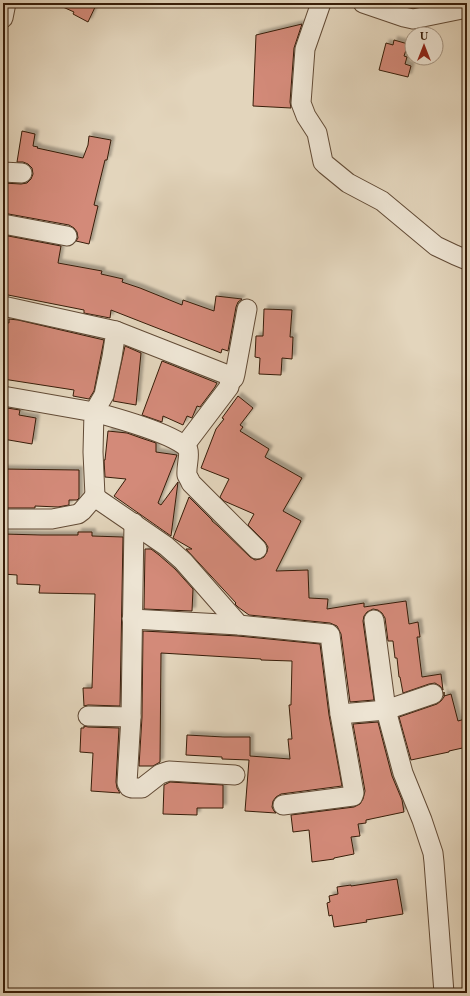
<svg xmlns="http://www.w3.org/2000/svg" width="470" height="996" font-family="'EB Garamond',serif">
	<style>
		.building { fill: #d38a79; stroke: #371d09; filter: url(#shadow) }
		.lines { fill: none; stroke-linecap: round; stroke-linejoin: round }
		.minor-casing { stroke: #624b36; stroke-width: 21 }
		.minor { stroke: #ede4d3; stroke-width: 19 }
	</style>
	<defs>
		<filter id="shadow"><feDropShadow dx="3.5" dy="-3.5" stdDeviation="1" flood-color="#0004"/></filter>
	</defs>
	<rect width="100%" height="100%" fill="#e3d5bc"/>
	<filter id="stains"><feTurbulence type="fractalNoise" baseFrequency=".005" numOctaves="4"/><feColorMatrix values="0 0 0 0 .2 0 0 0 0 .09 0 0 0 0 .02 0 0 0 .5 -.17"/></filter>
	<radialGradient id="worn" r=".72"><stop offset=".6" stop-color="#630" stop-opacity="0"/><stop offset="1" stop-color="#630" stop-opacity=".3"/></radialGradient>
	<!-- building -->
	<g class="building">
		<path d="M 54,3 L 97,3 L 88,22 L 73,14 L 74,12 Z"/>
		<path d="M 302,24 L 294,48 L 290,102 L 291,108 L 253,106 L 256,35 Z"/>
		<path d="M 394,40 L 408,44 L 404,56 L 407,57 L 405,64 L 411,66 L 408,77 L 379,70 L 386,43 L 393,45 Z"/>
		<path d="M 22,131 L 35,134 L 33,146 L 38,147 L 37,148 L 83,158 L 88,145 L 89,136 L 111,140 L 107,160 L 105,160 L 94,205 L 98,206 L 89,244 L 76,241 L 78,238 L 77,232 L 74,228 L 69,225 L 3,213 L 3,183 L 21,184 L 27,183 L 31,179 L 33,174 L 32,168 L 28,164 L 23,162 L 17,162 Z"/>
		<path d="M 3,235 L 61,246 L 58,263 L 102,271 L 101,274 L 123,279 L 122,282 L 140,288 L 182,305 L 183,300 L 214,311 L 216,296 L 242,299 L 238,302 L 236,307 L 228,351 L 222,349 L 221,353 L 111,310 L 110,318 L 84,313 L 84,310 L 3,294 Z"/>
		<path d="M 264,309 L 292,310 L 290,337 L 293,337 L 292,359 L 282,358 L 281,375 L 259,374 L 260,358 L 255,357 L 256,336 L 263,336 Z"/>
		<path d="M 9,319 L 18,320 L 104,340 L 94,391 L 89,399 L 73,396 L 74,390 L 3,379 L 3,322 L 9,323 Z"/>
		<path d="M 125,346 L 141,353 L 136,405 L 113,401 Z"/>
		<path d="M 162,361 L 217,383 L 215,387 L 200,407 L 197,406 L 192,418 L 187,416 L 183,425 L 163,416 L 162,422 L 142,415 Z"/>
		<path d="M 238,396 L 253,408 L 240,425 L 243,427 L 240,431 L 269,449 L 265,457 L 302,478 L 283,511 L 301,521 L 276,571 L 308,570 L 309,598 L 328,599 L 327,609 L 364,603 L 364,607 L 406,601 L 409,624 L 418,622 L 420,637 L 417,637 L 422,677 L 441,674 L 443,690 L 440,686 L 435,683 L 429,684 L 403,693 L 400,677 L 399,677 L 397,658 L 395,658 L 393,641 L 388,641 L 385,618 L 382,613 L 378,610 L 373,609 L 367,612 L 364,616 L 363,621 L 374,700 L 350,702 L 341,634 L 337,626 L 330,623 L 249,615 L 238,607 L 235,604 L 236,603 L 186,549 L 192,549 L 173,538 L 189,497 L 212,520 L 212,521 L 218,526 L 250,557 L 255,560 L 260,559 L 264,557 L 267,552 L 268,547 L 265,542 L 248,525 L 254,514 L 224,501 L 220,497 L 229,479 L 201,468 L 216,429 L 224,419 L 222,418 Z"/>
		<path d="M 7,408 L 20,410 L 19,415 L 36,418 L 32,444 L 3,439 L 3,414 L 5,414 Z"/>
		<path d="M 108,431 L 127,433 L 141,438 L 156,443 L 156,452 L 177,455 L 158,503 L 161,505 L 178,482 L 171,536 L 114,496 L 126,479 L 105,477 L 104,460 L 105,460 Z"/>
		<path d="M 3,469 L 79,470 L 79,498 L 77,500 L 69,500 L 69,505 L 58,507 L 35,506 L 35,508 L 3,508 Z"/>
		<path d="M 78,532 L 92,532 L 92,536 L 123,537 L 120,706 L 88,705 L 84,706 L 83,688 L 92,688 L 95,594 L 39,593 L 40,585 L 17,584 L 17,575 L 3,574 L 3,534 L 41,535 L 78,535 Z"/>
		<path d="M 145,549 L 151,549 L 159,555 L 175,569 L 193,589 L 192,611 L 144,609 Z"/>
		<path d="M 143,631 L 238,636 L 320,644 L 329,715 L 342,786 L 281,794 L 276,797 L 273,801 L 272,807 L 274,811 L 276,813 L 245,811 L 249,760 L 222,759 L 222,757 L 186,755 L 187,735 L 224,737 L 250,737 L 250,756 L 290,759 L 288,739 L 292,739 L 289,705 L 291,705 L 292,661 L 261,660 L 261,659 L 161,653 L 160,762 L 153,766 L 139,766 L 142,717 Z"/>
		<path d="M 444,692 L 444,696 L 451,694 L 458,721 L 465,719 L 467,726 L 467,747 L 449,751 L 449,752 L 411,760 L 399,717 L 437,704 L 441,701 L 444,697 Z"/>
		<path d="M 378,722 L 392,776 L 402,800 L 404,812 L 366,820 L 366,823 L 358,824 L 360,836 L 351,837 L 354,854 L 334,858 L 334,859 L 312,862 L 309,830 L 293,832 L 291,815 L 354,807 L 360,804 L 363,799 L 365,791 L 353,724 Z"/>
		<path d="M 84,726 L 88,727 L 119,728 L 116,782 L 117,788 L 120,793 L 91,791 L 93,753 L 80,752 L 81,728 L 84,728 Z"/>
		<path d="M 170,782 L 223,785 L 223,808 L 197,808 L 197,815 L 163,814 L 164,785 Z"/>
		<path d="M 397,879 L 403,914 L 366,920 L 367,922 L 334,927 L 332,915 L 329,916 L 327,903 L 330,902 L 329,896 L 338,894 L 337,887 L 351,885 L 351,886 Z"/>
	</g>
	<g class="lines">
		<defs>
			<g id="minor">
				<path d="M 321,3 L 305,49 L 301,103 L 306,116 L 317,133 L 323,162 L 326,165 L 348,183 L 382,201 L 436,246 L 455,255 L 467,260"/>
				<path d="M 363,3 L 404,17 L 413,19 L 467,8"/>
				<path d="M 3,18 L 6,3"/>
				<path d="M 3,172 L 22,173"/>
				<path d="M 3,224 L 67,236"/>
				<path d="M 3,306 L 116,331 L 112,357 L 104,395 L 94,412 C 109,416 183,436 188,450 C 190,456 186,467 187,475 C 188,477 190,480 191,483 L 257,549"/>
				<path d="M 116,331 L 228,375 L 230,378 L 229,387 L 185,445"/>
				<path d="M 230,382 L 234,378 L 235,374 L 247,309"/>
				<path d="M 3,396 L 94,412 L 93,452 L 95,496 L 99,500 L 166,546 L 183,561 L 239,625 L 329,634 L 330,635 L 340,714 L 354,793 L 353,796 L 283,805"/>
				<path d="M 3,519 L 52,519 L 78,514 L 82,511 L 95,496"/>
				<path d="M 134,523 L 131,717 L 127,783 L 129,787 L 132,788 L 142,788 L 160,774 L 169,771 L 235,775"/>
				<path d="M 132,619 L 239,625"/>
				<path d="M 374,620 L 386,710 L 403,773 L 422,820 L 433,853 L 434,862 L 444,993"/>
				<path d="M 340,714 L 386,710 L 433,694"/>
				<path d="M 88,716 L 131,717"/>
			</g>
		</defs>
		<!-- minor casing -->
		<use href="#minor" class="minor-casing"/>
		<!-- minor -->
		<use href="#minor" class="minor"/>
	</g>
	<!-- margin -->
	<rect width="470" height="996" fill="none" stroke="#e3d5bc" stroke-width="16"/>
	<rect x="4" y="4" width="462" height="988" fill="none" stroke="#371d09" stroke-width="2"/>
	<rect x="8" y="8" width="454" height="980" fill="none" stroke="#371d09"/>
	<!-- north arrow -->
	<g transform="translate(424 46)"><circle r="19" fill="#ede4d3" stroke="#a49482"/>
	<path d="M0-3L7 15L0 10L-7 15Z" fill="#8f2418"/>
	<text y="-6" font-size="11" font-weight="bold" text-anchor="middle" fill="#371d09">U</text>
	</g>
	<rect width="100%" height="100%" filter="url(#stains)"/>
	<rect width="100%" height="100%" fill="url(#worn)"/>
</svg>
